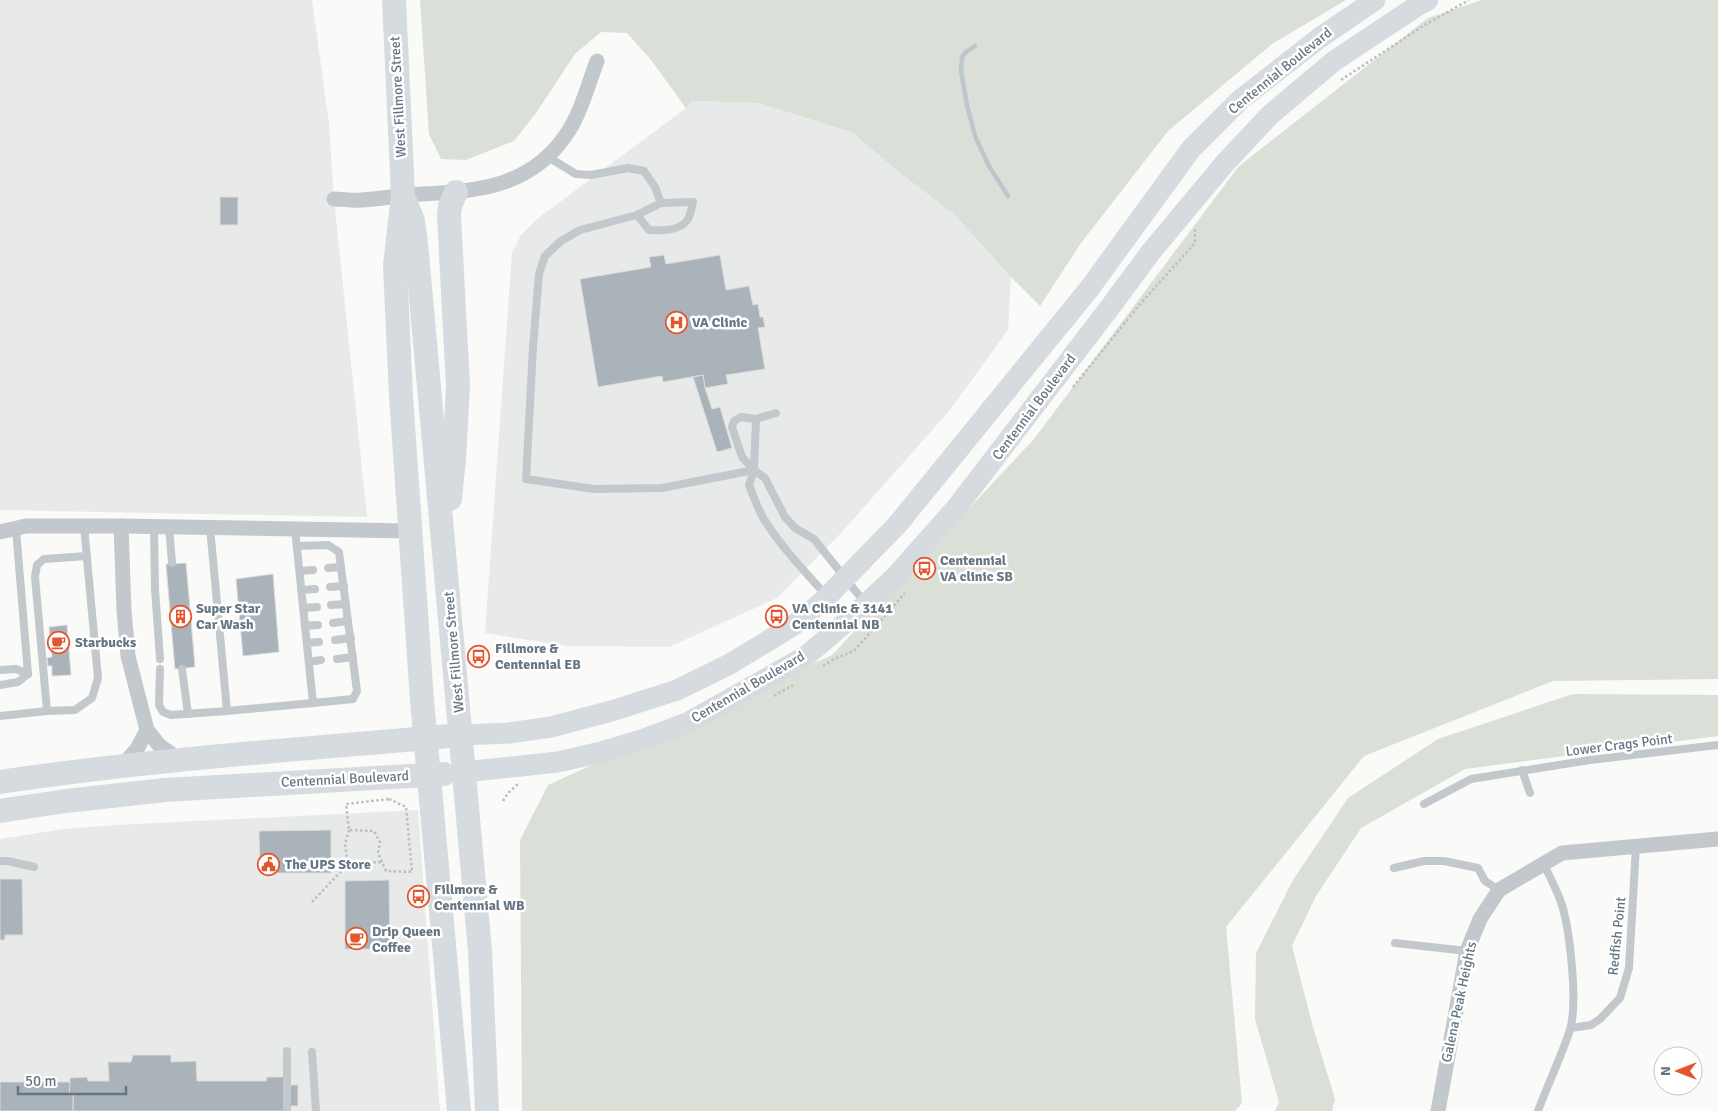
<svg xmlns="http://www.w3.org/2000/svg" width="1718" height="1111" font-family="Signika,sans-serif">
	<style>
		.built { fill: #e8e9e9 }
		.green { fill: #dadfd7 }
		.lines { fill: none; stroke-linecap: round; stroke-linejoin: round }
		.stream { stroke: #bbc7cb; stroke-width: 4.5 }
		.building { fill: #aab3b9; stroke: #dcdcda }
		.path { stroke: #bbbfc2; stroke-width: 2.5; stroke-dasharray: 2.5 2.5; stroke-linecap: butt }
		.service { stroke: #c3c8cc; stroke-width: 8 }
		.minor { stroke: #c3c8cc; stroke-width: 15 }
		.secondary { stroke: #d6dbdf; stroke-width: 21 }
		.primary { stroke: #d6dbdf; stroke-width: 24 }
		.labels { text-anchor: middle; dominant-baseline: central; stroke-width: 5; stroke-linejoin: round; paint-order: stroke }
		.street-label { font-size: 14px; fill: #657683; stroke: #fff }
		.poi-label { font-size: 14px; font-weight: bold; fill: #657683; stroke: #fff; text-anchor: start }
	</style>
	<rect width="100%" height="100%" fill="#fafaf8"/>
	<!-- built -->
	<g class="built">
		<path d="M 0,0 L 312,0 L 329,124 L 334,199 L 367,517 L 0,510 Z"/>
		<path d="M 692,101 L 759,103 L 850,130 L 900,173 L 954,214 L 1011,277 L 1008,330 L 950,410 L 842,532 L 777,598 L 669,647 L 567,646 L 485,633 L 512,253 L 521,235 L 537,219 L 686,108 Z"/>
		<path d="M 418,810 L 440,1111 L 0,1111 L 0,839 L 64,829 L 116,825 Z"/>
	</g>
	<!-- green -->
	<g class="green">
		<path d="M 420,0 L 1346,0 L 1272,44 L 1168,131 L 1081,243 L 1040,306 L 1011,277 L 954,214 L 900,173 L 852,132 L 759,103 L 692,101 L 686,108 L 651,60 L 627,33 L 601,32 L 575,54 L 536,113 L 514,141 L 466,160 L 441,159 L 429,134 Z"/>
		<path d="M 1482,0 L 1718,0 L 1718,679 L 1553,681 L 1364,756 L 1226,927 L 1242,1103 L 1235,1111 L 522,1111 L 520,840 L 548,785 L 832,655 L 1034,439 L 1239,166 L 1428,18 Z"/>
		<path d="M 1573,694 L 1718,695 L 1718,736 L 1465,769 L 1361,828 L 1316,896 L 1292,946 L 1313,1027 L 1335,1099 L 1332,1111 L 1275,1111 L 1279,1102 L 1255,1019 L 1256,953 L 1293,880 L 1348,798 L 1438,739 Z"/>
	</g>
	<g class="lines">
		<!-- stream -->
		<path class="stream" d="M 975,46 L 966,52 L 962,57 L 961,71 L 967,105 L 975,136 L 989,166 L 1008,196"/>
	</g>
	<!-- building -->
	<g class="building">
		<rect x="220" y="197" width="18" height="28"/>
		<path d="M 664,255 L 666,264 L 720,255 L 726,290 L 749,286 L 753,305 L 758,304 L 760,317 L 763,317 L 765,327 L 758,328 L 765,369 L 726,375 L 728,384 L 705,388 L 703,375 L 663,382 L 662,376 L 598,387 L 580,279 L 651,267 L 649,257 Z"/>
		<path d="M 703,375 L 705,388 L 712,409 L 720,407 L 732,448 L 717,452 L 693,377 Z"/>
		<path d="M 186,563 L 195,667 L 175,669 L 166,564 Z"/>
		<path d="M 273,574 L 279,652 L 243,656 L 236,579 Z"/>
		<path d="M 67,625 L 71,675 L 52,676 L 52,666 L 48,666 L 47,658 L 52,657 L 49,627 Z"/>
		<path d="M 331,830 L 331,873 L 260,873 L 259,831 Z"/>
		<path d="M 0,879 L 22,879 L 23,935 L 5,935 L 5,940 L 0,940 Z"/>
		<path d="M 389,880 L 390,949 L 345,949 L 345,881 Z"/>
		<path d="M 133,1055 L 171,1055 L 171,1062 L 196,1061 L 197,1081 L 266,1081 L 267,1077 L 284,1077 L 284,1111 L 73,1111 L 73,1094 L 69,1095 L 70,1078 L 87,1077 L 88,1081 L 109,1081 L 108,1062 L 131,1062 Z"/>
		<path d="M 0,1082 L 70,1082 L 69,1095 L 73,1094 L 73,1111 L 0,1111 Z"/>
		<path d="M 285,1085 L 298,1085 L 298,1106 L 284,1106 Z"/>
	</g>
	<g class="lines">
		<!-- path -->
		<g class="path">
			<path d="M 1341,80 L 1423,26 L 1469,0"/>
			<path d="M 1073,387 L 1141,303 L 1195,243 L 1195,227"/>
			<path d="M 823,666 L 834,659 L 854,651 L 905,593"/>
			<path d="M 774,696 L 793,685"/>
			<path d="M 389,799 L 406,807 L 412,872 L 386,871 L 378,853 L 380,842 L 374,831 L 349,830 L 346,804 Z"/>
			<path d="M 503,801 L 508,793 L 518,784"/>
			<path d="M 349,830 L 345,844 L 348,864 L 382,862"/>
			<path d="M 312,902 L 348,864"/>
		</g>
		<!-- service -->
		<g class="service">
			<path d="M 548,157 L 576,174 L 591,175 L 628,168 L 644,171 L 655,187 L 661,203 L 637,215 L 580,230 L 561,241 L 545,256 L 539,274 L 533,347 L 526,479 L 594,489 L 662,488 L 754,470"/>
			<path d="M 637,215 L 649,230 C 662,231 683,231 689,217 C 691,212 692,207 693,202 L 661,203"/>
			<path d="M 776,413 L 756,419 L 741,417 L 734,421 L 732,427 L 742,457 L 754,470 L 765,478 L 785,517 L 795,528 L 814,539 L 865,603"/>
			<path d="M 756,419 L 754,470 L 749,485 C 754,497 758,510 765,521 C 787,556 821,587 847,620"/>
			<path d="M 154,526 L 155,589 L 160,659"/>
			<path d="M 169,527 L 172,563"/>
			<path d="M 16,529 L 28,674"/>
			<path d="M 297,546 L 328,545 L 339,552 L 357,691 L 353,699 L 313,703"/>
			<path d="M 328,568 L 341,567"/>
			<path d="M 300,571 L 313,570"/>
			<path d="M 330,587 L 344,586"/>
			<path d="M 301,590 L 315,589"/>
			<path d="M 331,605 L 346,604"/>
			<path d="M 303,608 L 317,607"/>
			<path d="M 333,623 L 348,621"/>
			<path d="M 305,626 L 318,625"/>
			<path d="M 335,640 L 351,638"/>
			<path d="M 307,643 L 319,642"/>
			<path d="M 337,659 L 353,657"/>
			<path d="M 309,662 L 321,660"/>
			<path d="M 160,669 L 159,705 L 163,712 L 171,715 L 227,711 L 210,527"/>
			<path d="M 182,669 L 188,714"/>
			<path d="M 0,670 L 16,669 L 28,674"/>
			<path d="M 0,685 L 18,682 L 28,674"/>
			<path d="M 47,711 L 35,577 L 37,565 L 44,559 L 87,556"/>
			<path d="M 227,711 L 313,703 L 295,529"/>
			<path d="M 0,716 L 47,711 L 75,710 L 92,698 L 98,678 L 84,526"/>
			<path d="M 1522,770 L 1530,793"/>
			<path d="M 1424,804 L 1471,779 L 1590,760 L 1718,745"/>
			<path d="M 0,861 L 8,861 L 34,867"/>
			<path d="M 1394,868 L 1424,861 L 1444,861 L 1478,868 L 1485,881 L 1499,890"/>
			<path d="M 1395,943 L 1467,951"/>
			<path d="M 1571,1028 L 1591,1025 L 1600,1019 L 1620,998 L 1629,968 L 1636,846"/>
			<path d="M 287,1051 L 287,1111"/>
			<path d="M 312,1052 L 316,1111"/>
			<path d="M 1538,1111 C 1548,1084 1561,1057 1570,1030 C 1578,1003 1570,932 1562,905 C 1557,890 1550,877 1543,863"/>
		</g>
		<!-- minor -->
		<g class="minor">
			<path d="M 334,199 C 343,199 352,201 361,200 C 381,199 401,195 421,194 C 479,191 530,187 566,135 C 581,113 588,85 597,61"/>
			<path d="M 121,526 L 124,610 L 128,656 L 147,730 L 159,745 L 180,760"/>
			<path d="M 0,532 L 26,526 L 121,526 L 410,531"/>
			<path d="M 122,766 L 137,749 L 147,730"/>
			<path d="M 1438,1111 L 1467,951 L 1480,919 L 1499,890 L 1562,853 L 1718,839"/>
		</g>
		<!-- secondary -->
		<g class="secondary">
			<path d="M 461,735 L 509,733 L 551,727 L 615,710 L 677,690 L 728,665 L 794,625 L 824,600 L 897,525 L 1089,289 L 1191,149 L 1240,100 L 1318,39 L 1375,0"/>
			<path d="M 464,772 L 558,762 L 601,752 L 641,740 L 689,722 L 806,656 L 852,617 L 895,577 L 957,507 L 1111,306 L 1150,253 L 1225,163 L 1270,115 L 1334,61 L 1420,4 L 1428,0"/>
		</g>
		<!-- primary -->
		<g class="primary">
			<path d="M 394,0 L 403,195 L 395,266 L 401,396 L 422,700 L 459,1111"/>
			<path d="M 405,201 L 413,221 L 416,243 L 480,951 L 487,1111"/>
			<path d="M 450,499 L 454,459 L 458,386 L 449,216 L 450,206 L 456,192"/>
			<path d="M 0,782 C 153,759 307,749 461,735"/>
			<path d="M 0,811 L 66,801 L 165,790 L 444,774"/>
		</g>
	</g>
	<!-- icons -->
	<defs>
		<symbol id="hospital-ring" viewBox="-11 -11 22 22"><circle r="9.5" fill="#fff" stroke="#e4572e" stroke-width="1.5"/><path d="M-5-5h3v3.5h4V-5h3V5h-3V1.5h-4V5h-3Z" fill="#e4572e"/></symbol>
		<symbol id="bus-ring" viewBox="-11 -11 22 22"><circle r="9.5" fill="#fff" stroke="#e4572e" stroke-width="1.5"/><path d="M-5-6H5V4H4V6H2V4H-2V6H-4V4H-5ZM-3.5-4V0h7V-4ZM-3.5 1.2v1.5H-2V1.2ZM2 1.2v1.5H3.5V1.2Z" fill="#e4572e"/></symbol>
		<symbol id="building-ring" viewBox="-11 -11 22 22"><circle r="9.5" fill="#fff" stroke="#e4572e" stroke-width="1.5"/><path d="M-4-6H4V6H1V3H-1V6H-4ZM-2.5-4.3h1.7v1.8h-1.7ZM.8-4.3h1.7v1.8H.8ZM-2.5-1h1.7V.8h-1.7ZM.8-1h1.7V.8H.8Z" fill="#e4572e"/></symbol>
		<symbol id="cafe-ring" viewBox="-11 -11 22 22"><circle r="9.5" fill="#fff" stroke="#e4572e" stroke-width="1.5"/><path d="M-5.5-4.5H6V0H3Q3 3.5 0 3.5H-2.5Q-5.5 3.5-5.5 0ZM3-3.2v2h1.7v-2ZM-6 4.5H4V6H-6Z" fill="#e4572e"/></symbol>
		<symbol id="civic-ring" viewBox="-11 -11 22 22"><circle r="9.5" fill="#fff" stroke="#e4572e" stroke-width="1.5"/><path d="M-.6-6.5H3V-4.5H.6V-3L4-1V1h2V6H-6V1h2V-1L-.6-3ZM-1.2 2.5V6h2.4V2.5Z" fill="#e4572e"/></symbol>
	</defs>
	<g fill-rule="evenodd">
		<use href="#hospital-ring" x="664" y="310" width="25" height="25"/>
		<use href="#bus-ring" x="912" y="556" width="25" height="25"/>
		<use href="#building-ring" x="168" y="604" width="25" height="25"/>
		<use href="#bus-ring" x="764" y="604" width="25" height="25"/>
		<use href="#cafe-ring" x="46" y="630" width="25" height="25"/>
		<use href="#bus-ring" x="466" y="644" width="25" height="25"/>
		<use href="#civic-ring" x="256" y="852" width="25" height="25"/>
		<use href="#bus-ring" x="406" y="884" width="25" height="25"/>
		<use href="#cafe-ring" x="344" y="926" width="25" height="25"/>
	</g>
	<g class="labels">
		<!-- street labels -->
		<g class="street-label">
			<text transform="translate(1280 71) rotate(-39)">Centennial Boulevard</text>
			<text transform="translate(398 97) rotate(-93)">West Fillmore Street</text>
			<text transform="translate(1034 407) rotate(-53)">Centennial Boulevard</text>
			<text transform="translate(454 652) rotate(-95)">West Fillmore Street</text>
			<text transform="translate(748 687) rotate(-30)">Centennial Boulevard</text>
			<text transform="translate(1619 745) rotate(-7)">Lower Crags Point</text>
			<text transform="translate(345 779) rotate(-3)">Centennial Boulevard</text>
			<text transform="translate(1617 936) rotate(-84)">Redfish Point</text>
			<text transform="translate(1459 1002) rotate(-78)">Galena Peak Heights</text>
		</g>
		<!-- poi labels -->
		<g class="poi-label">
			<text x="692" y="322">VA Clinic</text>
			<text x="940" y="560">Centennial<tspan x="940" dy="16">VA clinic SB</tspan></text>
			<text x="196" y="608">Super Star<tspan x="196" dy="16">Car Wash</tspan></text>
			<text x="792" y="608">VA Clinic &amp; 3141<tspan x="792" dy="16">Centennial NB</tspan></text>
			<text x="75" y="642">Starbucks</text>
			<text x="495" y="648">Fillmore &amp;<tspan x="495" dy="16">Centennial EB</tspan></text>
			<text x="285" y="864">The UPS Store</text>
			<text x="434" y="889">Fillmore &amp;<tspan x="434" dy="16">Centennial WB</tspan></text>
			<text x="372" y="931">Drip Queen<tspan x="372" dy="16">Coffee</tspan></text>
		</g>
	</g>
	<!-- north arrow -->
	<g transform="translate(1678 1071) rotate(270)"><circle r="24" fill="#ffffff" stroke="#c1c8cd"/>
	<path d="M0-4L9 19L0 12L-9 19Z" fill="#e4572e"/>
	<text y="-8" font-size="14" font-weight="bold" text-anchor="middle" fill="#657683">N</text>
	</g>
	<!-- scale -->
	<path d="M18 1086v8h108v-8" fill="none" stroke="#657683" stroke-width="2.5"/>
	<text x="25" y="1086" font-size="15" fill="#657683" stroke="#ffffff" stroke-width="4" paint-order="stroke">50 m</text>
</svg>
